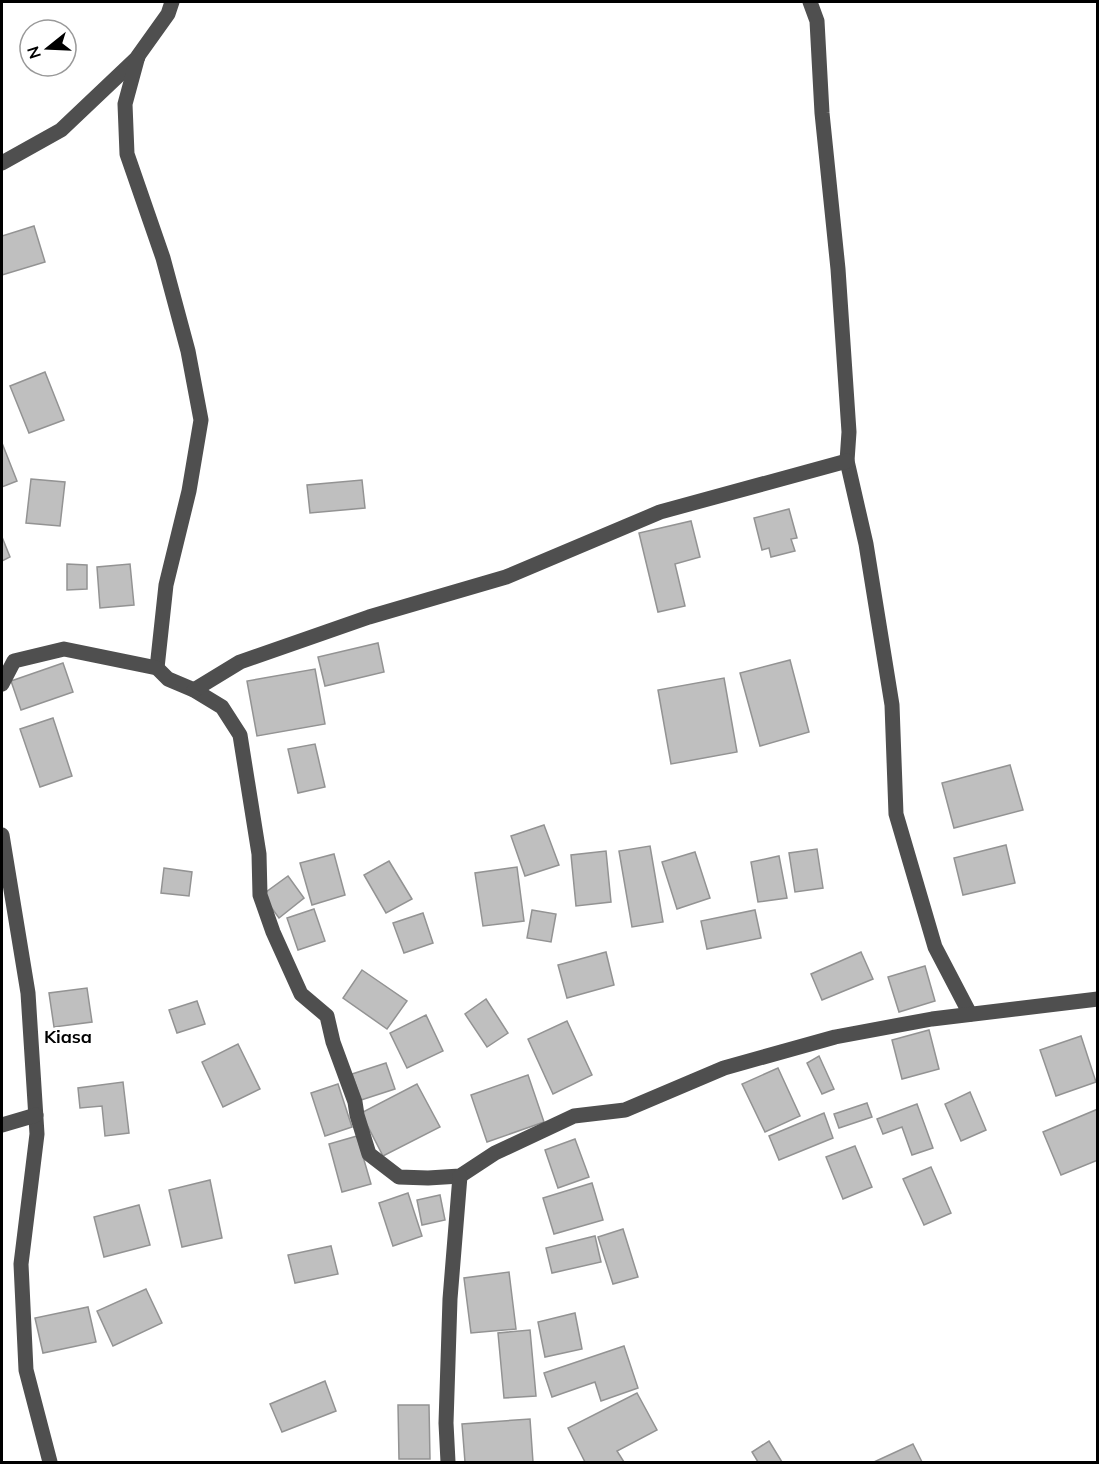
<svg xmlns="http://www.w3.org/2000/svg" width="1099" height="1464" font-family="Mulish,sans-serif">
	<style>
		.building { fill: #bfbfbf; stroke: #939393; stroke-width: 1.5 }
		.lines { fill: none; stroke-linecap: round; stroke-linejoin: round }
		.minor { stroke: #4f4f4f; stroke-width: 15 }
		.labels { text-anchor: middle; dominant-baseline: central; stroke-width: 6; stroke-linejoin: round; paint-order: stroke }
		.quarter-label { font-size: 18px; font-weight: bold; fill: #000; stroke: #fff }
	</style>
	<rect width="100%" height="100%" fill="#fff"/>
	<!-- building -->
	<g class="building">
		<path d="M 34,226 L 45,262 L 2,275 L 2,236 Z"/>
		<path d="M 45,372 L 64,420 L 29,433 L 10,386 Z"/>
		<path d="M 2,443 L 17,481 L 2,487 Z"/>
		<path d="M 31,479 L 65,482 L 60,526 L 26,523 Z"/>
		<path d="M 362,480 L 365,508 L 310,513 L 307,485 Z"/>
		<path d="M 789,509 L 797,538 L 791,539 L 795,551 L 771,557 L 769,548 L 762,550 L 754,518 Z"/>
		<path d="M 691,521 L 700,557 L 675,564 L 685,606 L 658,612 L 639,533 Z"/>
		<path d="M 2,537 L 10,557 L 2,561 Z"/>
		<path d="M 67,564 L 87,565 L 87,589 L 67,590 Z"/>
		<path d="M 130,564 L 134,605 L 100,608 L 97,567 Z"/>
		<path d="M 378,643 L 384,672 L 325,686 L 318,657 Z"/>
		<path d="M 790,660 L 809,732 L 760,746 L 740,673 Z"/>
		<path d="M 63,663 L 73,692 L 21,710 L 11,681 Z"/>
		<path d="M 315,669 L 325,724 L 257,736 L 247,681 Z"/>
		<path d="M 724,678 L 737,752 L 671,764 L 658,690 Z"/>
		<path d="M 53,718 L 72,776 L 40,787 L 20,729 Z"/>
		<path d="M 315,744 L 325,787 L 298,793 L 288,749 Z"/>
		<path d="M 1010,765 L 1023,810 L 954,828 L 942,783 Z"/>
		<path d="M 544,825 L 559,865 L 525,876 L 511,836 Z"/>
		<path d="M 1006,845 L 1015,883 L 963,895 L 954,858 Z"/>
		<path d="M 650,846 L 663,922 L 632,927 L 619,851 Z"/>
		<path d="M 817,849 L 823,888 L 795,892 L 789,853 Z"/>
		<path d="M 606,851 L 611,902 L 576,906 L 571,855 Z"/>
		<path d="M 695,852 L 710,898 L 677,909 L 662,862 Z"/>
		<path d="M 334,854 L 345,895 L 312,905 L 300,863 Z"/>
		<path d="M 779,856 L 787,898 L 758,902 L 751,862 Z"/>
		<path d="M 389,861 L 412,899 L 386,913 L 364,875 Z"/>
		<path d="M 517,867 L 524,921 L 483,926 L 475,873 Z"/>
		<path d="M 164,868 L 192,872 L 189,896 L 161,893 Z"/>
		<path d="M 288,876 L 304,898 L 279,918 L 262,895 Z"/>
		<path d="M 314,909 L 325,941 L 298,950 L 287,918 Z"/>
		<path d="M 532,910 L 556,914 L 551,942 L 527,938 Z"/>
		<path d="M 755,910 L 761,938 L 707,949 L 701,921 Z"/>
		<path d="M 423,913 L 433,943 L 404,953 L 393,923 Z"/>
		<path d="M 606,952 L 614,985 L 567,998 L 558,965 Z"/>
		<path d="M 861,952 L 873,979 L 822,1000 L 811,974 Z"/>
		<path d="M 925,966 L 935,1001 L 899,1012 L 888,977 Z"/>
		<path d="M 362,970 L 407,1001 L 387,1029 L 343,998 Z"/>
		<path d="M 87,988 L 92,1022 L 54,1027 L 49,993 Z"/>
		<path d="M 486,999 L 508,1033 L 487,1047 L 465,1014 Z"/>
		<path d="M 197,1001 L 205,1024 L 177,1033 L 169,1010 Z"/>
		<path d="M 426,1015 L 443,1051 L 407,1068 L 390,1033 Z"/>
		<path d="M 567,1021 L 592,1075 L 553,1094 L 528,1039 Z"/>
		<path d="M 929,1030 L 939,1069 L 902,1079 L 892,1040 Z"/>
		<path d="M 1081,1036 L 1096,1082 L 1056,1096 L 1040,1050 Z"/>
		<path d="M 238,1044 L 260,1089 L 223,1107 L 202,1062 Z"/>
		<path d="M 819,1056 L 834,1089 L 822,1094 L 807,1063 Z"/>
		<path d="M 386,1063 L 395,1089 L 361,1100 L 352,1074 Z"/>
		<path d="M 778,1068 L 800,1116 L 765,1132 L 742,1084 Z"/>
		<path d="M 528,1075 L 544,1122 L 487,1142 L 471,1095 Z"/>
		<path d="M 123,1082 L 129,1133 L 105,1136 L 102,1106 L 80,1108 L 78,1088 Z"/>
		<path d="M 338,1084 L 352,1127 L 325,1136 L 311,1093 Z"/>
		<path d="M 417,1084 L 440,1127 L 383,1156 L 361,1113 Z"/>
		<path d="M 970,1092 L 986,1130 L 961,1141 L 945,1104 Z"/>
		<path d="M 867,1103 L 872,1117 L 839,1128 L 834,1114 Z"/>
		<path d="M 917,1104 L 933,1148 L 912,1155 L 902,1127 L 883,1134 L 877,1119 Z"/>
		<path d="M 1098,1109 L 1098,1160 L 1061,1175 L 1043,1132 Z"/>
		<path d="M 824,1113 L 833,1138 L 779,1160 L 769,1136 Z"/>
		<path d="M 357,1136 L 371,1184 L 342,1192 L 329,1144 Z"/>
		<path d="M 575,1139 L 589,1177 L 558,1188 L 545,1150 Z"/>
		<path d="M 855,1146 L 872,1187 L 843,1199 L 826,1157 Z"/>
		<path d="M 931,1167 L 951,1213 L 924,1225 L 903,1179 Z"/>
		<path d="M 210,1180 L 222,1238 L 182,1247 L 169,1190 Z"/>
		<path d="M 592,1183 L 603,1220 L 554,1234 L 543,1198 Z"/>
		<path d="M 408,1193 L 422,1236 L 393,1246 L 379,1203 Z"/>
		<path d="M 440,1195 L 445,1220 L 422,1225 L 417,1200 Z"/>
		<path d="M 139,1205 L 150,1245 L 104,1257 L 94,1217 Z"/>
		<path d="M 623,1229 L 638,1277 L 613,1284 L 598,1237 Z"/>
		<path d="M 595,1236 L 601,1262 L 552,1273 L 546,1248 Z"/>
		<path d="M 331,1246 L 338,1274 L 295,1283 L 288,1255 Z"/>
		<path d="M 509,1272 L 516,1329 L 471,1333 L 464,1278 Z"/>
		<path d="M 146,1289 L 162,1323 L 113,1346 L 97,1311 Z"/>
		<path d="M 88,1307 L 96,1342 L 43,1353 L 35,1318 Z"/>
		<path d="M 575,1313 L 582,1349 L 545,1357 L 538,1322 Z"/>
		<path d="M 530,1330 L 536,1396 L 504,1398 L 498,1333 Z"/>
		<path d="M 624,1346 L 638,1388 L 601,1401 L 595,1382 L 552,1397 L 544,1373 Z"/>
		<path d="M 325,1381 L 336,1411 L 282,1432 L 270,1404 Z"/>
		<path d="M 637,1393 L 657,1430 L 617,1451 L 624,1462 L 585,1462 L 568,1428 Z"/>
		<path d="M 398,1405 L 429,1405 L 430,1459 L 399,1459 Z"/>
		<path d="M 530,1419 L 533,1462 L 465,1462 L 462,1424 Z"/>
		<path d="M 769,1441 L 782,1462 L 758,1462 L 752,1452 Z"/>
		<path d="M 913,1444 L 922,1462 L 874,1462 Z"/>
	</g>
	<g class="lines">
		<!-- minor -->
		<g class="minor">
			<path d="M 810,2 L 817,21 L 822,113 L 838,269 L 849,432 L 847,461 L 866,544 L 892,705 L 896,814 L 935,947 L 970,1014"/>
			<path d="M 2,163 L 61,130 L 138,57"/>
			<path d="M 157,668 L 166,585 L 189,491 L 201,420 L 188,351 L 163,258 L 127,154 L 125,104 L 138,56 L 168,14 L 172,2"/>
			<path d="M 2,684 L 14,661 L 64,649 L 157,668 L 168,679 L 194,690 L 222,707 L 240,735 L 259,854 L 260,895 L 273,932 L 301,994 L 327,1016 L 333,1042 L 355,1102 L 357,1115 L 369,1154 L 399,1177 L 428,1178 L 460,1176 L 495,1153 L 574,1116 L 625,1110 L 724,1068 L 835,1037 L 932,1019 L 1098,999"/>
			<path d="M 194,690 L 240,662 L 369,617 L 506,577 L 660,512 L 847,461"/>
			<path d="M 2,835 L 28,993 L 37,1134 L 21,1264 L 26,1370 L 50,1462"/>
			<path d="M 2,1125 L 36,1115"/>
			<path d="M 448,1462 L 446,1423 L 450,1299 L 460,1176"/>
		</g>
	</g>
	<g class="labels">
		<!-- quarter labels -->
		<g class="quarter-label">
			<text x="68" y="1036">Kiasa</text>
		</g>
	</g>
	<!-- border -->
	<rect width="1099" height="1464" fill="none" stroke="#000000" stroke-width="6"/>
	<!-- north arrow -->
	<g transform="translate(48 48) rotate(252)"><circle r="28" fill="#ffffff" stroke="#999999" stroke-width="1.5"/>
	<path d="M0-4.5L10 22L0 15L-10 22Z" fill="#000000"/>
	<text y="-9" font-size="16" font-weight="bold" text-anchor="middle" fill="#000000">N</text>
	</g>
</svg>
